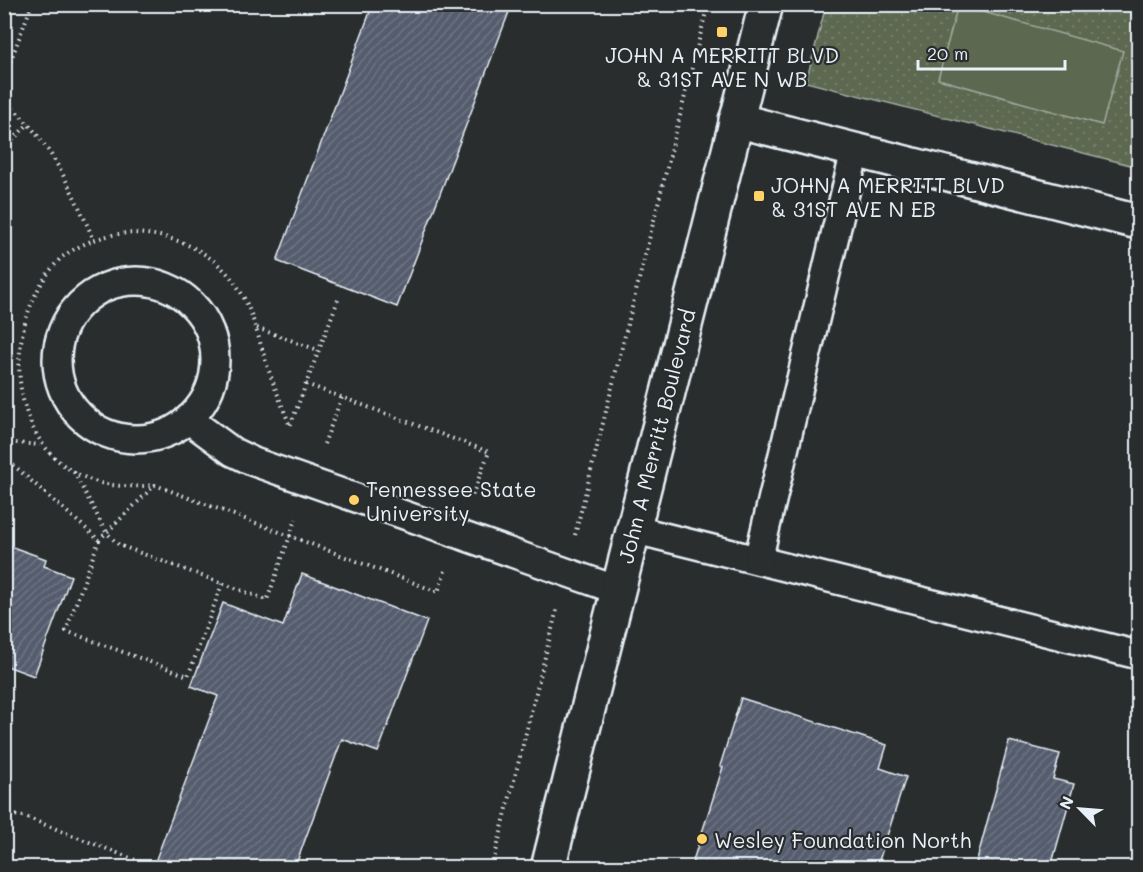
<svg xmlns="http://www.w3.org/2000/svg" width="1143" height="872" font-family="Mali,sans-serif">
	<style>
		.grass { fill: url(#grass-dots); stroke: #a2aca4; stroke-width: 1.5 }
		.pitch { fill: #5c674f; stroke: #a2aca4; stroke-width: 1.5 }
		.building { fill: url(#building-hatch); stroke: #e8f1f8; stroke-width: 1.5 }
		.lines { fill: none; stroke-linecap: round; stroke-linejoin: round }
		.service-casing { stroke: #e8f1f8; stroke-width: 32 }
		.minor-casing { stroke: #e8f1f8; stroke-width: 38 }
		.tertiary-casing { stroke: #e8f1f8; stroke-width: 38 }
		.path { stroke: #e8f1f8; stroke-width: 4; stroke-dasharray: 1.5 4.5; stroke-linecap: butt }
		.service { stroke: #2a2d2e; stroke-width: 27 }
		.minor { stroke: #2a2d2e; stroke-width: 33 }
		.tertiary { stroke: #2a2d2e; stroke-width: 33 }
		.poi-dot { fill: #ffd166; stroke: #2a2d2e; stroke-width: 2 }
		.labels { text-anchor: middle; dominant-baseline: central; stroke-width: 4.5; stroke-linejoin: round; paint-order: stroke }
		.poi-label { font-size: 21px; fill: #e8f1f8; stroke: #2a2d2e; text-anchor: start }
		.street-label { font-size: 21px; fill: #e8f1f8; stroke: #2a2d2e }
	</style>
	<defs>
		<pattern id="grass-dots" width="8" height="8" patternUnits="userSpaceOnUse" patternTransform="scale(1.5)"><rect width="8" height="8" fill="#5c674f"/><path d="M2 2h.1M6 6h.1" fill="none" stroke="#737d69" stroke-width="1.8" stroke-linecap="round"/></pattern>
		<pattern id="building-hatch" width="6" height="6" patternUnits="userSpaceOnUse" patternTransform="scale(1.5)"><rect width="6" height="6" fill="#555c6d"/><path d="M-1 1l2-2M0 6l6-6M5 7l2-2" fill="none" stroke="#6d7483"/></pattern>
	</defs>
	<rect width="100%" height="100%" fill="#2a2d2e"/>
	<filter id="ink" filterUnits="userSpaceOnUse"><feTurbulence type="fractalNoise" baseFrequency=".0167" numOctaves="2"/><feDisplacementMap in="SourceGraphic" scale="12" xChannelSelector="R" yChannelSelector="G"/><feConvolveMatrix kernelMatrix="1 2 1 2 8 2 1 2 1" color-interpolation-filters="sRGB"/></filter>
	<g filter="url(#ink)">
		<!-- grass -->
		<path class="grass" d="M 826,5 L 1138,5 L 1138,167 L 806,82 Z"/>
		<!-- pitch -->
		<path class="pitch" d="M 958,5 L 1123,51 L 1102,125 L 938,79 Z"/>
		<!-- building -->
		<g class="building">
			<path d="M 373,4 L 512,4 L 397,307 L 277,261 Z"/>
			<path d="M 4,544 L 46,559 L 44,566 L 71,576 L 34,676 L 4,665 Z"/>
			<path d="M 302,574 L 427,621 L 378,752 L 342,739 L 295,867 L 153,867 L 218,696 L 191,686 L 223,603 L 283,626 Z"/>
			<path d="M 741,698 L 887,745 L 880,768 L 906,777 L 877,867 L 691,867 L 723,767 L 720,766 Z"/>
			<path d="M 1009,741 L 1060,754 L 1053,779 L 1074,784 L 1051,867 L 975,867 Z"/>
		</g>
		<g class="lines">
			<defs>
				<g id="service">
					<circle cx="136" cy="360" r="79"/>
					<path d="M 188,419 L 233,452 L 254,462 L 617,590"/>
					<path d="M 632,529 L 1138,655"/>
					<path d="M 758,560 L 855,151"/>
				</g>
				<path id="minor" d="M 736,120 L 1138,222"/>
				<path id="tertiary" d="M 548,868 L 766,4"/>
			</defs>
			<!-- service casing -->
			<use href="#service" class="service-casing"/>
			<!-- minor casing -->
			<use href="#minor" class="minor-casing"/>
			<!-- tertiary casing -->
			<use href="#tertiary" class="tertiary-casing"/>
			<!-- path -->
			<g class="path">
				<path d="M 4,78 L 32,4"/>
				<path d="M 4,100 C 51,141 69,185 94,240"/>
				<path d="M 4,149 L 29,123"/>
				<path d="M 338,300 L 290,426 C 282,405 273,384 266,362 C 257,334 252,307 235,283 C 214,254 180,237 146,234 C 115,230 85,240 61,258 C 0,319 0,456 101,483 C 119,487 137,487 155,485 L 438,592 L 445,571"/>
				<path d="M 257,328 L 318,350"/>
				<path d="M 306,384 L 489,452 L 472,496"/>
				<path d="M 4,442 L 40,445"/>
				<path d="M 324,444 L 342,397"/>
				<path d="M 4,457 L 99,540 L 155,485"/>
				<path d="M 74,472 L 106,532 L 119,545 L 267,600 L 296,519"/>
				<path d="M 575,535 L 708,4"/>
				<path d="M 99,540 L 66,631 L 188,676 L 222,584"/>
				<path d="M 4,817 L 12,815 L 23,816 L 143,863"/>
				<path d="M 492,868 L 557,609"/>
			</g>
			<!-- service -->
			<use href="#service" class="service"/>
			<!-- minor -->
			<use href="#minor" class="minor"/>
			<!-- tertiary -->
			<use href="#tertiary" class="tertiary"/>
		</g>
	</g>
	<!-- markers -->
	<g class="poi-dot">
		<rect x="716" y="26" width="12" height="12" rx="3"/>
		<rect x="753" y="190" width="12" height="12" rx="3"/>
		<circle cx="354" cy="500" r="6"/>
		<circle cx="702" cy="839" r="6"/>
	</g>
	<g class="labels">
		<!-- poi labels -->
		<g class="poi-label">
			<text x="722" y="54" text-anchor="middle">JOHN A MERRITT BLVD<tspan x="722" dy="24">&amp; 31ST AVE N WB</tspan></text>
			<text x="771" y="184">JOHN A MERRITT BLVD<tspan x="771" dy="24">&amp; 31ST AVE N EB</tspan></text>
			<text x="366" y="488">Tennessee State<tspan x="366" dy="24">University</tspan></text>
			<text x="714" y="839">Wesley Foundation North</text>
		</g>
		<!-- street labels -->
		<g class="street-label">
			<text transform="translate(656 436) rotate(-76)">John A Merritt Boulevard</text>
		</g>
	</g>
	<!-- margin -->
	<rect width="1143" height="872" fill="none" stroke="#2a2d2e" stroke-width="24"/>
	<rect x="12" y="12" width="1119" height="848" fill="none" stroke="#e8f1f8" stroke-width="2" filter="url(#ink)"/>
	<!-- north arrow -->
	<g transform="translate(1080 809) rotate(295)" stroke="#2a2d2e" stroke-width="4.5" paint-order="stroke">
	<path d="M0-4.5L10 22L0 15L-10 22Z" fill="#e8f1f8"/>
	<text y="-9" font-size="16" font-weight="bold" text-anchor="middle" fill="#e8f1f8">N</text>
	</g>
	<!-- scale -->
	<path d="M918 60v9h147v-9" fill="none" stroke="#e8f1f8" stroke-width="3"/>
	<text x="927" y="60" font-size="18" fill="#e8f1f8" stroke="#2a2d2e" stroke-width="4.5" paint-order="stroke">20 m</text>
</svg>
